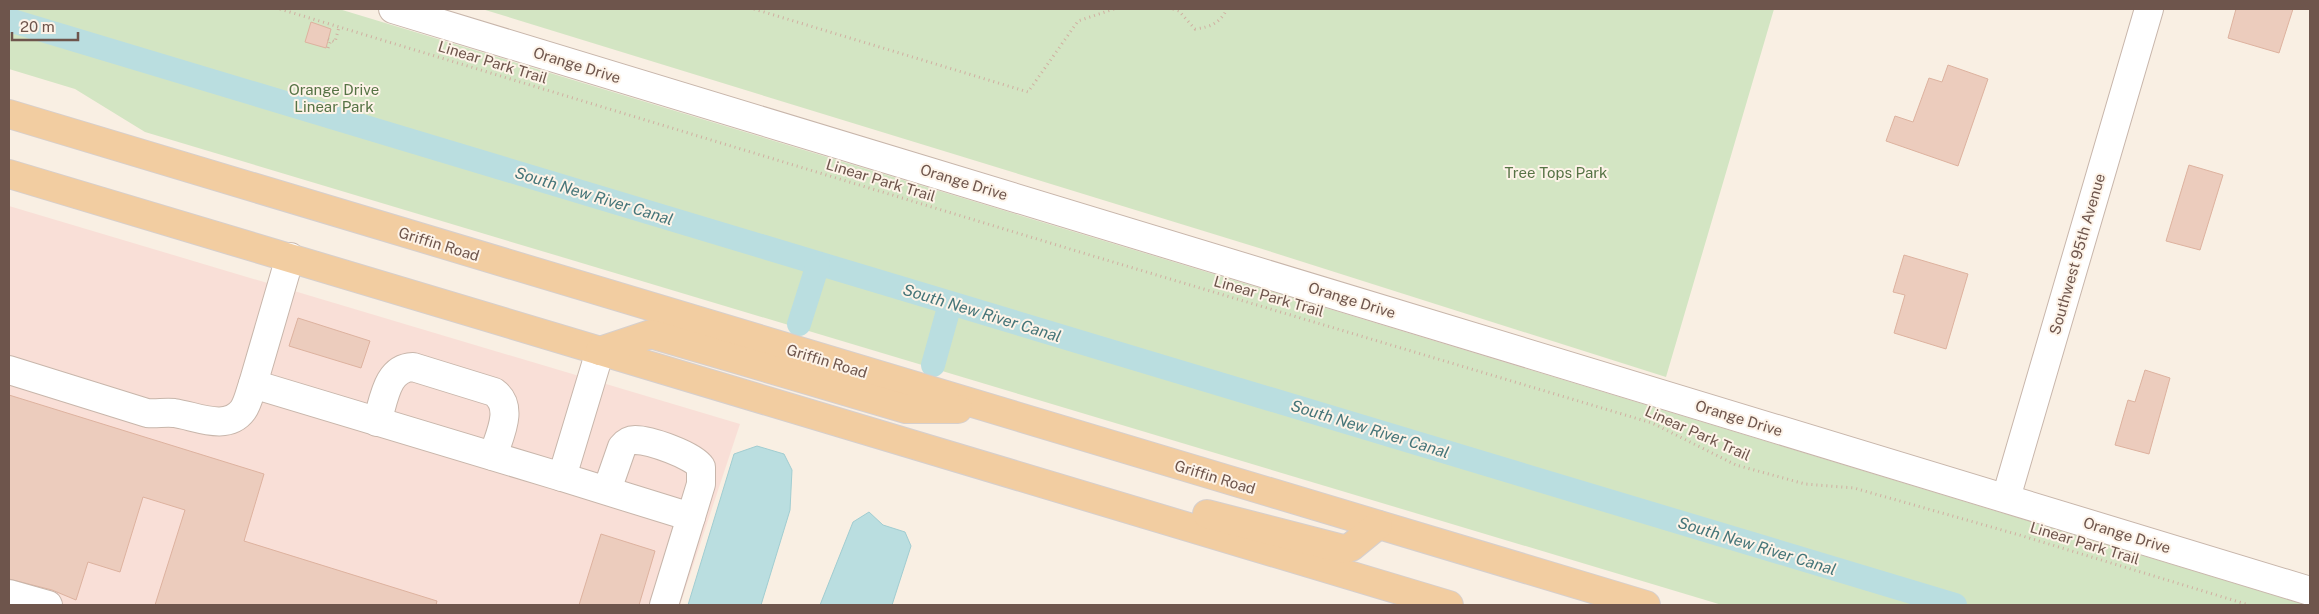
<svg xmlns="http://www.w3.org/2000/svg" width="2319" height="614" font-family="'Public Sans',sans-serif">
	<style>
		.commercial { fill: #f9dfd7 }
		.green { fill: #d3e5c3 }
		.water { fill: #badee0; stroke: #a1cdd1 }
		.lines { fill: none; stroke-linecap: round; stroke-linejoin: round }
		.canal { stroke: #badee0; stroke-width: 24 }
		.building { fill: #ecccbd; stroke: #ddb29f }
		.minor-casing { stroke: #c8b6ab; stroke-width: 30 }
		.major-casing { stroke: #d6cfcd; stroke-width: 30 }
		.path { stroke: #d0afa1; stroke-width: 3; stroke-dasharray: 1 4; stroke-linecap: butt }
		.minor { stroke: #fff; stroke-width: 28 }
		.major { stroke: #f2cda1; stroke-width: 28 }
		.labels { text-anchor: middle; dominant-baseline: central; stroke-width: 4; stroke-linejoin: round; paint-order: stroke }
		.street-label { font-size: 15px; fill: #6e554c; stroke: #fdf3e8 }
		.park-label { font-size: 15px; fill: #567345; stroke: #fdf3e8 }
		.water-label { font-size: 16px; font-style: italic; fill: #457579; stroke: #fdf3e8 }
	</style>
	<rect width="100%" height="100%" fill="#f9efe3"/>
	<!-- commercial -->
	<path class="commercial" d="M 9,206 L 740,424 L 680,605 L 9,605 Z"/>
	<!-- green -->
	<g class="green">
		<path d="M 9,9 L 339,9 L 2306,605 L 1722,605 L 145,132 L 75,89 L 9,69 Z"/>
		<path d="M 482,9 L 1774,9 L 1666,377 L 1259,248 Z"/>
	</g>
	<!-- water -->
	<g class="water">
		<path d="M 757,446 L 784,454 L 792,470 L 790,510 L 761,605 L 688,605 L 734,454 Z"/>
		<path d="M 869,512 L 883,525 L 905,532 L 911,546 L 892,605 L 820,605 L 853,522 Z"/>
	</g>
	<g class="lines">
		<!-- canal -->
		<g class="canal">
			<path d="M 9,20 L 1955,605"/>
			<path d="M 799,324 L 818,264"/>
			<path d="M 933,365 L 950,304"/>
		</g>
	</g>
	<!-- building -->
	<g class="building">
		<path d="M 2236,9 L 2293,9 L 2279,53 L 2228,38 Z"/>
		<path d="M 311,22 L 331,29 L 326,48 L 305,42 Z"/>
		<path d="M 1948,65 L 1988,79 L 1958,166 L 1886,141 L 1895,116 L 1913,122 L 1929,78 L 1942,82 Z"/>
		<path d="M 2189,165 L 2223,175 L 2200,250 L 2166,241 Z"/>
		<path d="M 1904,255 L 1968,274 L 1946,349 L 1894,333 L 1905,295 L 1893,292 Z"/>
		<path d="M 298,318 L 370,341 L 361,368 L 289,346 Z"/>
		<path d="M 2145,370 L 2170,378 L 2149,454 L 2115,445 L 2128,400 L 2135,402 Z"/>
		<path d="M 9,395 L 264,474 L 244,541 L 437,601 L 436,605 L 155,605 L 185,510 L 143,497 L 120,572 L 88,562 L 76,600 L 52,590 L 9,579 Z"/>
		<path d="M 601,534 L 655,551 L 639,605 L 579,605 Z"/>
	</g>
	<g class="lines">
		<defs>
			<g id="minor">
				<path d="M 393,9 L 2310,591"/>
				<path d="M 9,370 L 147,413 C 156,414 165,412 174,413 C 196,416 227,432 243,410 C 248,403 250,392 253,384 L 562,477 L 600,351"/>
				<path d="M 253,384 L 290,257"/>
				<path d="M 377,422 C 384,401 386,368 413,367 L 494,392 C 515,407 499,436 493,456"/>
				<path d="M 562,477 L 691,517 L 664,605"/>
				<path d="M 607,490 L 622,447 C 626,442 629,440 635,440 C 650,440 693,455 701,467 L 701,484 L 691,517"/>
				<path d="M 2006,498 L 2149,9"/>
				<path d="M 9,594 L 48,605"/>
			</g>
			<g id="major">
				<path d="M 9,114 L 1646,605"/>
				<path d="M 9,174 L 1449,605"/>
				<path d="M 600,351 L 651,334 L 906,409 L 958,409"/>
				<path d="M 1207,514 L 1343,549 L 1351,547 L 1378,525"/>
			</g>
		</defs>
		<!-- minor casing -->
		<use href="#minor" class="minor-casing"/>
		<!-- major casing -->
		<use href="#major" class="major-casing"/>
		<!-- path -->
		<g class="path">
			<path d="M 280,9 L 1093,256 L 1652,423 L 1736,465 L 1805,484 L 1854,488 L 2016,534 L 2249,605"/>
			<path d="M 754,9 L 1028,92 L 1078,21 L 1114,9"/>
			<path d="M 1173,9 L 1179,11 L 1195,29 C 1211,27 1220,23 1227,9"/>
			<path d="M 328,39 L 335,42 L 339,27"/>
			<path d="M 328,48 L 331,40"/>
		</g>
		<!-- minor -->
		<use href="#minor" class="minor"/>
		<!-- major -->
		<use href="#major" class="major"/>
	</g>
	<g class="labels">
		<!-- street labels -->
		<g class="street-label">
			<text transform="translate(493 62) rotate(17)">Linear Park Trail</text>
			<text transform="translate(577 65) rotate(17)">Orange Drive</text>
			<text transform="translate(881 180) rotate(17)">Linear Park Trail</text>
			<text transform="translate(964 182) rotate(17)">Orange Drive</text>
			<text transform="translate(439 244) rotate(17)">Griffin Road</text>
			<text transform="translate(2077 254) rotate(-74)">Southwest 95th Avenue</text>
			<text transform="translate(1269 296) rotate(16)">Linear Park Trail</text>
			<text transform="translate(1352 300) rotate(17)">Orange Drive</text>
			<text transform="translate(827 361) rotate(17)">Griffin Road</text>
			<text transform="translate(1739 418) rotate(17)">Orange Drive</text>
			<text transform="translate(1698 433) rotate(24)">Linear Park Trail</text>
			<text transform="translate(1215 477) rotate(17)">Griffin Road</text>
			<text transform="translate(2127 535) rotate(17)">Orange Drive</text>
			<text transform="translate(2085 543) rotate(17)">Linear Park Trail</text>
		</g>
		<!-- park labels -->
		<g class="park-label">
			<text x="334" y="89">Orange Drive<tspan x="334" dy="17">Linear Park</tspan></text>
			<text x="1556" y="172">Tree Tops Park</text>
		</g>
		<!-- water labels -->
		<g class="water-label">
			<text transform="translate(594 196) rotate(17)">South New River Canal</text>
			<text transform="translate(982 313) rotate(17)">South New River Canal</text>
			<text transform="translate(1370 429) rotate(17)">South New River Canal</text>
			<text transform="translate(1757 546) rotate(17)">South New River Canal</text>
		</g>
	</g>
	<!-- border -->
	<rect width="2319" height="614" fill="none" stroke="#6e554c" stroke-width="20"/>
	<!-- scale -->
	<path d="M12 32v8h66v-8" fill="none" stroke="#6e554c" stroke-width="2.5"/>
	<text x="20" y="32" font-size="15" fill="#6e554c" stroke="#fdf3e8" stroke-width="4" paint-order="stroke">20 m</text>
</svg>
